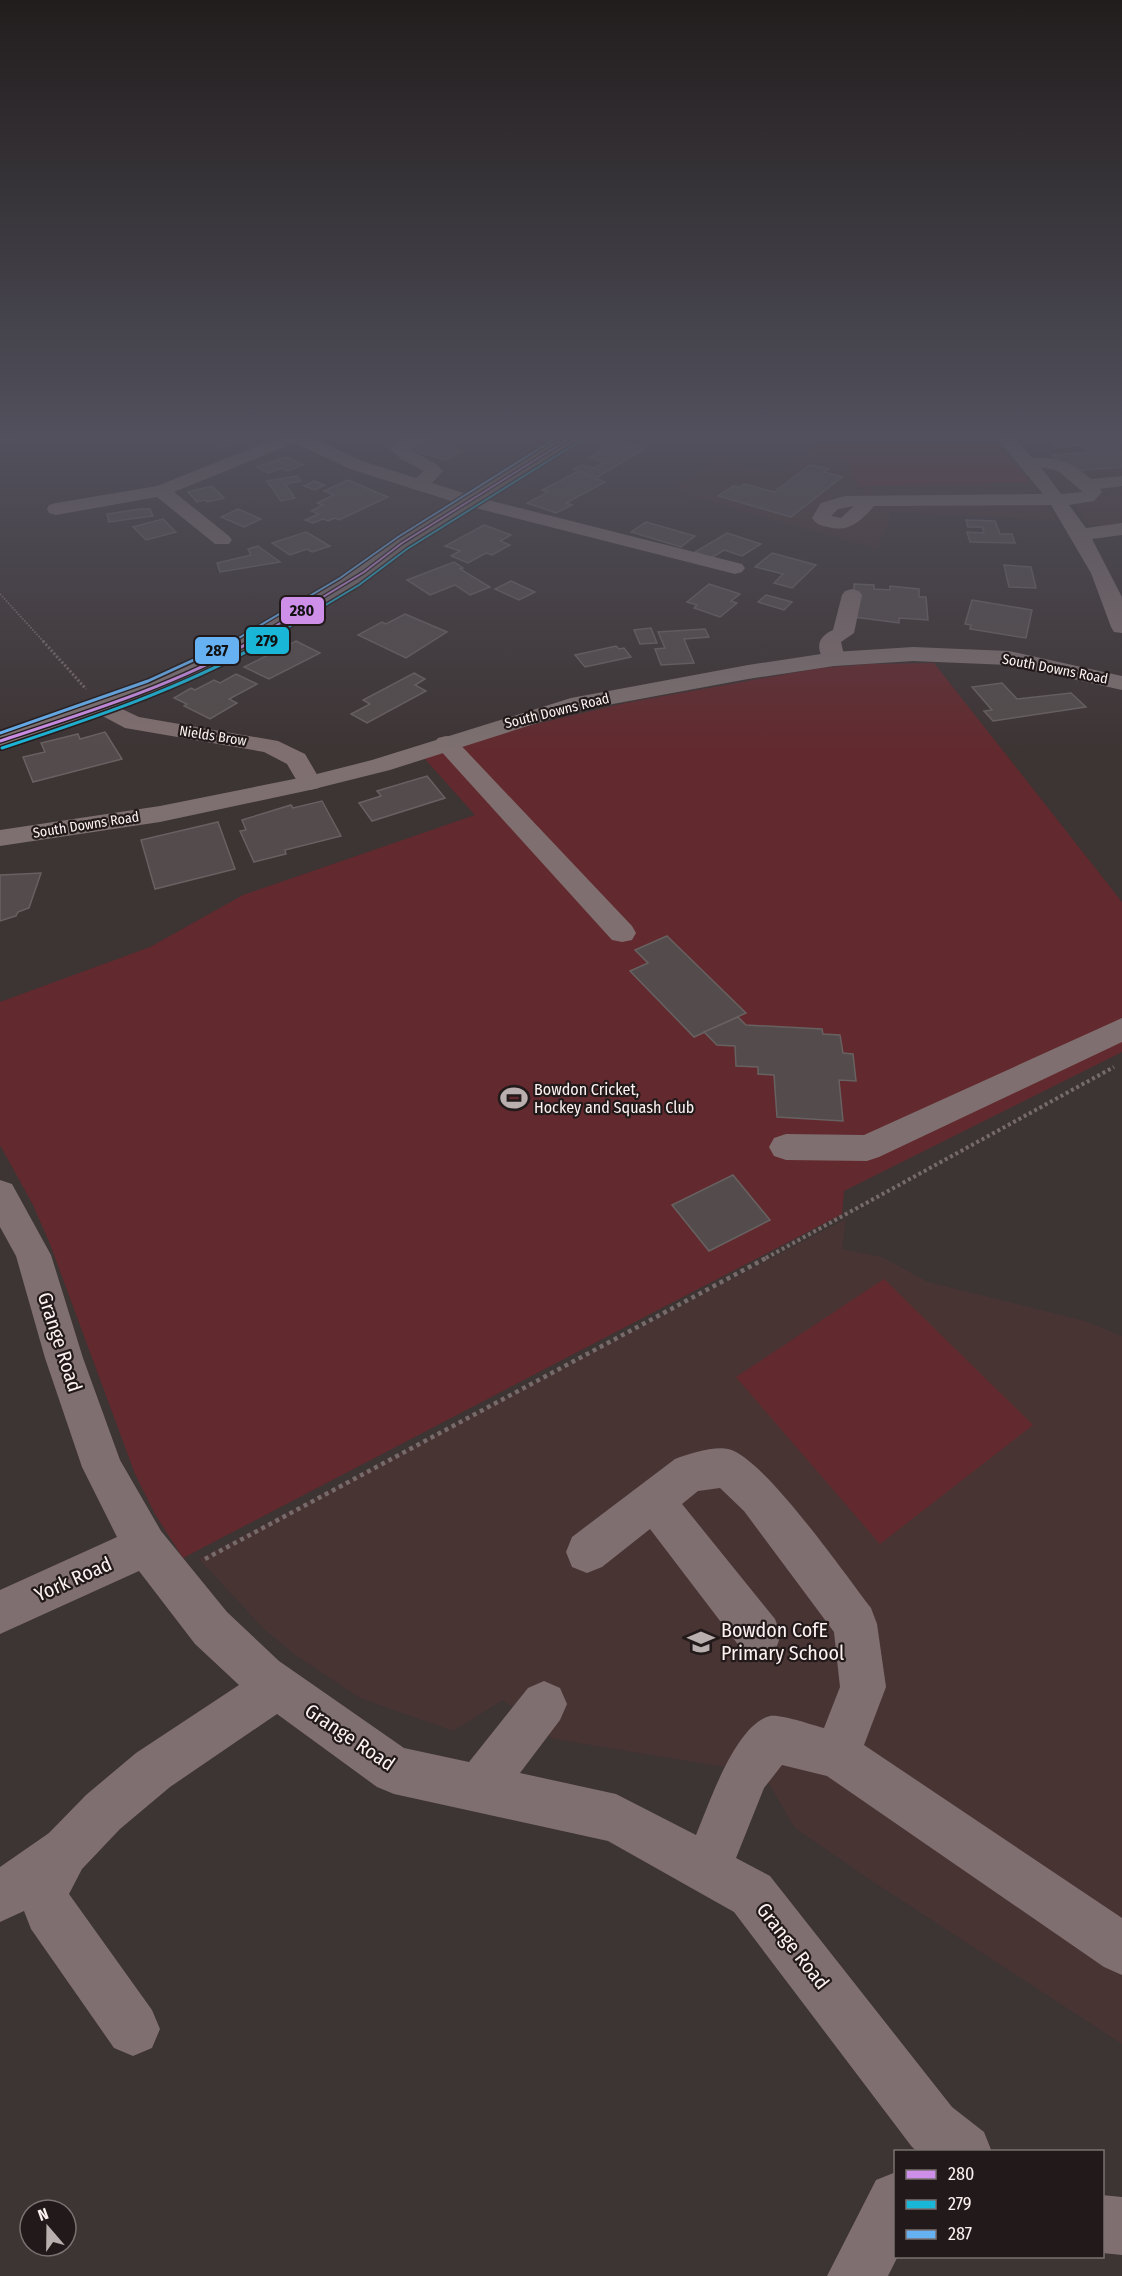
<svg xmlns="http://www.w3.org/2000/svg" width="1122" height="2276" font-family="'Fira Sans Condensed',sans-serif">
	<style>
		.built { fill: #493434 }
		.green { fill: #622a2e }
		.building { fill: #544c4c; stroke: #686161; stroke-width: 1.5 }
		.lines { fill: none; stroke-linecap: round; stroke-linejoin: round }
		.path-far3 { stroke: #776a6a; stroke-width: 2; stroke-dasharray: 1.5 1.5; stroke-linecap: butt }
		.path-far2 { stroke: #776a6a; stroke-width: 3; stroke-dasharray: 2 2; stroke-linecap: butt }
		.path-far1 { stroke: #776a6a; stroke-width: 4; stroke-dasharray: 3 3; stroke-linecap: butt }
		.path { stroke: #776a6a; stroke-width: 4.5; stroke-dasharray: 4 4; stroke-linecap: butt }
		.minor { fill: #806f70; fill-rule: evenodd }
		.major { fill: #7e7070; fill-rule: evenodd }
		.bus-1-far1-casing { stroke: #221a1a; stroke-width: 4.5 }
		.bus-1-casing { stroke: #221a1a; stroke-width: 6 }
		.bus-2-far1-casing { stroke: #221a1a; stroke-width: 4.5 }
		.bus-2-casing { stroke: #221a1a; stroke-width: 6 }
		.bus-3-far1-casing { stroke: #221a1a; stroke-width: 4.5 }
		.bus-3-casing { stroke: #221a1a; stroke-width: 6 }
		.bus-1-far1 { stroke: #ce8fe9; stroke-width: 2 }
		.bus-1 { stroke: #ce8fe9; stroke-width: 3 }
		.bus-2-far1 { stroke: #1ab6d8; stroke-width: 2 }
		.bus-2 { stroke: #1ab6d8; stroke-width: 3 }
		.bus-3-far1 { stroke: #66b1f2; stroke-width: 2 }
		.bus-3 { stroke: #66b1f2; stroke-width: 3 }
		.labels { text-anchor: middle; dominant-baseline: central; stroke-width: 4.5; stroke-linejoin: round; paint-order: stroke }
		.far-street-label { font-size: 14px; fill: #fdf1f1; stroke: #221a1a }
		.poi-label { font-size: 16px; fill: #fdf1f1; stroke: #221a1a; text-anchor: start }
		.near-street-label { font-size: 20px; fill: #fdf1f1; stroke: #221a1a }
		.near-poi-label { font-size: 20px; fill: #fdf1f1; stroke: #221a1a; text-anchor: start }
		.line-badge { stroke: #221a1a; stroke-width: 2 }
		.pale-badge-label { font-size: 16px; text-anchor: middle; font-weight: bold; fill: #111 }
	</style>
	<rect width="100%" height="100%" fill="#3d3434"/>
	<!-- built -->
	<g class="built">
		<path d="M 832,432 L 855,432 L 875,437 L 989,434 L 1030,482 L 1057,520 L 889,512 L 890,521 L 876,548 L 672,491 L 718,458 L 777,474 Z"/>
		<path d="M 1014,432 L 1122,432 L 1122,523 L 1089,526 L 1067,494 Z"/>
		<path d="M 846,1219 L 842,1249 L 882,1257 L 928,1282 L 1085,1321 L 1122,1336 L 1122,2044 L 869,1879 L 795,1828 L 766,1779 L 726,1765 L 725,1767 L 553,1739 L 503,1700 L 453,1731 L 360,1698 L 294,1654 L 264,1629 L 199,1559 Z"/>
	</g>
	<!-- green -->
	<g class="green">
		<path d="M 832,432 L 855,432 L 875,437 L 989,434 L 1030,482 L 859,486 L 846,460 L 809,450 Z"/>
		<path d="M 934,663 L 1122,902 L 1122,1052 L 844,1191 L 842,1214 L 183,1558 L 155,1514 L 135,1474 L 50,1244 L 33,1205 L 0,1145 L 0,1002 L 150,947 L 243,895 L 475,815 L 424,758 L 523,727 L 625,703 L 820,668 L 870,664 Z"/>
		<path d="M 884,1279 L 1033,1425 L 880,1544 L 736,1377 Z"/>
	</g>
	<!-- building -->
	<g class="building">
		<path d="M 229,432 L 243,441 L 222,447 L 208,438 Z"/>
		<path d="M 346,432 L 405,432 L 411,435 L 401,439 L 386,433 L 366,441 Z"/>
		<path d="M 445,432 L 500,432 L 488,439 L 469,439 L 452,448 L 463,451 L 445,460 L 403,448 Z"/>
		<path d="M 1043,432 L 1096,432 L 1122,452 L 1122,467 L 1071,471 L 1052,455 L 1086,452 L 1090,456 L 1094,455 L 1081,445 L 1060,447 Z"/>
		<path d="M 615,442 L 645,448 L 598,477 L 574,469 L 582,465 L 594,468 L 604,462 L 589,458 Z"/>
		<path d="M 286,457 L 303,465 L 287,471 L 282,468 L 268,473 L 256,467 Z"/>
		<path d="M 810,465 L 828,469 L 824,472 L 842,477 L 791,517 L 718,496 L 733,486 L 740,487 L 744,484 L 774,492 Z"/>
		<path d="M 577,472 L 605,482 L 566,503 L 572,505 L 556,513 L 527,503 L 548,492 L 542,490 Z"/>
		<path d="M 297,476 L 301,481 L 285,484 L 295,498 L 281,501 L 267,481 Z"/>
		<path d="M 348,480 L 388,497 L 339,520 L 335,518 L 328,521 L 323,519 L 313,523 L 305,520 L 319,514 L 311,511 L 323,505 L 317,503 L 334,495 L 324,491 Z"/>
		<path d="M 314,481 L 325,485 L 315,490 L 304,486 Z"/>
		<path d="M 212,486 L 224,498 L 207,502 L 205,500 L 197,502 L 188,492 Z"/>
		<path d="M 140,509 L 150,509 L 153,516 L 109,522 L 107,514 Z"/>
		<path d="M 238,509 L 261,519 L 244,527 L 221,517 Z"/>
		<path d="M 163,519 L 176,532 L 146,540 L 133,527 Z"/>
		<path d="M 966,520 L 995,521 L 1000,534 L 1012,534 L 1015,543 L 970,542 L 967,532 L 984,533 L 982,527 L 968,527 Z"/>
		<path d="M 646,522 L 695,536 L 681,547 L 631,532 Z"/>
		<path d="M 484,525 L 511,535 L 500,541 L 510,545 L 492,555 L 486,553 L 468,563 L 451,556 L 460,551 L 445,546 Z"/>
		<path d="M 306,532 L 330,546 L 312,552 L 307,549 L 290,555 L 272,543 Z"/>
		<path d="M 727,533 L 761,544 L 742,556 L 724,550 L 711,558 L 695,552 Z"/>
		<path d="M 258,546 L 280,562 L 220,572 L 217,563 L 251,555 L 248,549 Z"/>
		<path d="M 772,553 L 816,565 L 792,588 L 774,583 L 783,574 L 755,567 Z"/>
		<path d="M 454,562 L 463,568 L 460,569 L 490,587 L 470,595 L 455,585 L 430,595 L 407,580 Z"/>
		<path d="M 1004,565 L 1031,567 L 1036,588 L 1009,587 Z"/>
		<path d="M 511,581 L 535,592 L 519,600 L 495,589 Z"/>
		<path d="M 709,584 L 740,594 L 731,601 L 737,603 L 720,617 L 694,608 L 697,605 L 687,602 Z"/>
		<path d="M 854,584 L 874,585 L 874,589 L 890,590 L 890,586 L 919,589 L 919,597 L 926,597 L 928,620 L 899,618 L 899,623 L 854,617 Z"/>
		<path d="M 766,595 L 792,602 L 784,610 L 758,602 Z"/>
		<path d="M 972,600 L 1032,610 L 1026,638 L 970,629 L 971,625 L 965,624 Z"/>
		<path d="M 405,614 L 447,632 L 406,658 L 358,635 L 382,622 L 386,624 Z"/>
		<path d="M 651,628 L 657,643 L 640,644 L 634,630 Z"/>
		<path d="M 705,629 L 709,637 L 684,639 L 694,663 L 661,665 L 655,649 L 665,648 L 658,632 Z"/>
		<path d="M 296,641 L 320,653 L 269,679 L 244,667 Z"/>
		<path d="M 616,646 L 619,649 L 624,648 L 631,657 L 585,667 L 575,655 Z"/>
		<path d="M 414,673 L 425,679 L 415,685 L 426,691 L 367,723 L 351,714 L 370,704 L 363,700 Z"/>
		<path d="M 236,674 L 257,684 L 229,699 L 237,703 L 210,719 L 184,706 L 187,704 L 174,698 L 191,688 L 195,690 L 214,680 L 220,683 Z"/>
		<path d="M 1002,683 L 1017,699 L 1071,693 L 1086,707 L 993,721 L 984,711 L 992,710 L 972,687 Z"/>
		<path d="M 105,732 L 122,759 L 33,782 L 23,757 L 45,752 L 41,743 L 78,734 L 80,739 Z"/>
		<path d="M 427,776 L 445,798 L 372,821 L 359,803 L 381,796 L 377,791 Z"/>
		<path d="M 322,801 L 341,836 L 285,850 L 286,854 L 254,862 L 240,831 L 246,830 L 242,820 L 291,805 L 293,808 Z"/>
		<path d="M 218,822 L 235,869 L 155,889 L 141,840 Z"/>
		<path d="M 41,873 L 29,908 L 18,912 L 16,916 L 0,921 L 0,875 Z"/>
		<path d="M 667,936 L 746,1013 L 694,1037 L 630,971 L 648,963 L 635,950 Z"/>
		<path d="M 738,1017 L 746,1025 L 822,1029 L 823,1034 L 840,1035 L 843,1053 L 853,1054 L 856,1081 L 839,1080 L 843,1121 L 777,1117 L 774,1075 L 758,1074 L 758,1067 L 736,1066 L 735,1046 L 717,1045 L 704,1032 Z"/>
		<path d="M 733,1175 L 770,1220 L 709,1251 L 672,1205 Z"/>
	</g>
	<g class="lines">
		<!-- path-far3 -->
		<path class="path-far3" d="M 0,594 L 44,642"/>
		<!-- path-far2 -->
		<path class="path-far2" d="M 43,641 L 86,689"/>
		<!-- path-far1 -->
		<path class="path-far1" d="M 766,1258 L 1114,1067"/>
		<!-- path -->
		<path class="path" d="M 205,1559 L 768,1257"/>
		<!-- minor -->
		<g class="minor">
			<path d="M 22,432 L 19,439 L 0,443 L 0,433 Z"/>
			<path d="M 278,432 L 300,432 L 362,461 L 416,478 L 424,471 L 401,459 L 390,449 C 403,432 424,432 443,432 L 441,436 L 409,449 L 436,464 L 443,471 L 432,483 L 476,497 L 742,564 L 745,568 L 742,572 L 735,574 L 464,505 L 350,469 L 295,443 L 174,492 L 229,536 L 232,540 L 229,544 L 215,544 L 157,497 L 56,515 L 49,513 L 47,509 L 49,505 L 56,503 L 157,486 L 282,436 Z"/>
			<path d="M 992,432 L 1010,432 L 1032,458 C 1056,456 1073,463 1091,479 L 1122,476 L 1122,486 L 1100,489 L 1102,492 L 1094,501 L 1069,505 L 1086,528 L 1122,523 L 1122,535 L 1092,539 L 1122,597 L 1122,633 L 1114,632 L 1111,627 L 1091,573 L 1051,505 L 874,506 C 861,521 849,533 828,527 C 821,526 816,524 812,518 L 821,503 L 845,496 L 1043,494 ZM 1041,467 L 1058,471 L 1083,492 L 1061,494 ZM 854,506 L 841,518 L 831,516 L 838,509 Z"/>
			<path d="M 852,589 L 859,591 L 862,595 L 854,633 L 841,642 L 845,659 L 842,664 L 834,666 L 826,664 C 816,648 816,638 833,630 L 842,595 L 845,591 Z"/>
			<path d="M 103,700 L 139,717 L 278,741 L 305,754 L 322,783 L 319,788 L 310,790 L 301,788 L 287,764 L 264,752 L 125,728 L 95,712 L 91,707 L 95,702 Z"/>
			<path d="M 446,736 L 454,738 L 632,926 L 636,933 L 632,940 L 622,942 L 612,940 L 438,748 L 434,743 L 438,738 Z"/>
			<path d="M 1122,1018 L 1122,1042 L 879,1157 L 867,1161 L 786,1160 L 774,1156 L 769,1147 L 774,1138 L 786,1134 L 864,1135 Z"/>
			<path d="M 0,1180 L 12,1184 L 51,1255 L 83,1358 L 120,1460 L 161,1531 L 227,1612 L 279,1661 L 404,1748 L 469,1762 L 528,1688 L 544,1681 L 560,1688 L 567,1704 L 560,1720 L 520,1773 L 616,1794 L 696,1835 C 709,1804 735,1725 770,1716 C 781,1714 812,1725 824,1728 L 840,1687 L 834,1632 L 744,1511 L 720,1488 L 698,1491 L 682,1504 L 775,1619 L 781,1635 L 775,1651 L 759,1657 L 743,1651 L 650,1529 L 602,1567 L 587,1573 L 572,1567 L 566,1552 L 572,1537 L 675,1459 C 688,1454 714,1446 728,1449 C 763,1456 846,1576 871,1608 L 877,1624 L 886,1687 L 864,1745 L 1122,1918 L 1122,1975 L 1104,1967 L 827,1776 L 782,1765 L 764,1788 L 736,1858 L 770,1876 L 952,2107 L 984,2132 L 992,2152 L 918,2152 L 912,2147 L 734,1912 L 608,1841 L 394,1794 L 377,1787 L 277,1714 L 170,1787 L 120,1829 L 82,1869 L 69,1894 L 152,2010 L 160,2029 L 152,2048 L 133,2056 L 114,2048 L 31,1929 L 24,1911 L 0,1922 L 0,1867 L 49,1833 L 86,1795 L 136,1753 L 239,1685 L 195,1644 L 139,1571 L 0,1634 L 0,1590 L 117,1537 L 82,1467 L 45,1358 L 16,1256 L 0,1227 Z"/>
			<path d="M 896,2172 L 896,2256 L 898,2256 L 888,2276 L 827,2276 L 876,2180 Z"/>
			<path d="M 1102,2195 L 1122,2197 L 1122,2255 L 1102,2253 Z"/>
		</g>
		<!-- major -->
		<g class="major">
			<path d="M 569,432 L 589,432 L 409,547 C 387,568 360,583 334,600 C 253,652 169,691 78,722 C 53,731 27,742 0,748 L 0,733 C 64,712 127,691 189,664 C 233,644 275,619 316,593 C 343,576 372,560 395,539 Z"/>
			<path d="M 913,647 L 1009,651 L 1122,676 L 1122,690 L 1009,665 L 913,661 L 834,666 L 748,679 L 575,711 L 390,770 L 310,790 L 160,822 L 0,846 L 0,830 L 160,806 L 309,776 L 372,760 L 571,698 L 748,665 L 834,652 Z"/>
		</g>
		<defs>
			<path id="bus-1-far1" d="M 249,642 L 364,572 L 402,543 L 580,432"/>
			<path id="bus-1" d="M 0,741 C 85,713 173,686 252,641"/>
			<path id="bus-2-far1" d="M 264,642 L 359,585 L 407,549 L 585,438"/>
			<path id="bus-2" d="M 2,748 C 93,718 183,688 266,641"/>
			<path id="bus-3-far1" d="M 232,642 L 340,578 L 398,537 L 566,432"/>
			<path id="bus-3" d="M 0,733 L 148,681 L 235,641"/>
		</defs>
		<!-- bus-1-far1 casing -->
		<use href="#bus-1-far1" class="bus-1-far1-casing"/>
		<!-- bus-1 casing -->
		<use href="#bus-1" class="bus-1-casing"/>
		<!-- bus-2-far1 casing -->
		<use href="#bus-2-far1" class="bus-2-far1-casing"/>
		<!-- bus-2 casing -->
		<use href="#bus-2" class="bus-2-casing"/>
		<!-- bus-3-far1 casing -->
		<use href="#bus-3-far1" class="bus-3-far1-casing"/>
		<!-- bus-3 casing -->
		<use href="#bus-3" class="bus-3-casing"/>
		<!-- bus-1-far1 -->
		<use href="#bus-1-far1" class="bus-1-far1"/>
		<!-- bus-1 -->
		<use href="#bus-1" class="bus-1"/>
		<!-- bus-2-far1 -->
		<use href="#bus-2-far1" class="bus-2-far1"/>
		<!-- bus-2 -->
		<use href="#bus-2" class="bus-2"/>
		<!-- bus-3-far1 -->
		<use href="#bus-3-far1" class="bus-3-far1"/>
		<!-- bus-3 -->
		<use href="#bus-3" class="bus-3"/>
	</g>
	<!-- sky -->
	<linearGradient id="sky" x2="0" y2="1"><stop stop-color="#221d1d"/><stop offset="0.58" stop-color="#51505c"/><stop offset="1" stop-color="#51505c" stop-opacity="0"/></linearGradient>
	<rect width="1122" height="751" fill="url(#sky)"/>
	<!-- icons -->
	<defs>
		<symbol id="stadium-bare" viewBox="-9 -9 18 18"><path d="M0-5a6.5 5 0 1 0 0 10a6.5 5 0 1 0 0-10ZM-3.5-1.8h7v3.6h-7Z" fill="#baafaf" stroke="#221a1a" stroke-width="2.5" paint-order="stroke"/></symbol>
		<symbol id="school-bare" viewBox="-9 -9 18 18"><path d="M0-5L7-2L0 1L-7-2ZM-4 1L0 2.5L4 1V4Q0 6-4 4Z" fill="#baafaf" stroke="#221a1a" stroke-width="2.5" paint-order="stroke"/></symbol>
	</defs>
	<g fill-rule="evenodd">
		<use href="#stadium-bare" x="495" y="1079" width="38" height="38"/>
		<use href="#school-bare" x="682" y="1623" width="38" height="38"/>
	</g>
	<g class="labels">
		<!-- far-street labels -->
		<g class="far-street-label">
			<text transform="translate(1055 669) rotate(11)">South Downs Road</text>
			<text transform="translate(557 711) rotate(-14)">South Downs Road</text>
			<text transform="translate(213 736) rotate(9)">Nields Brow</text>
			<text transform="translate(86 825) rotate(-9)">South Downs Road</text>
		</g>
		<!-- poi labels -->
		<g class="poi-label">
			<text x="534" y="1089">Bowdon Cricket,<tspan x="534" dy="18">Hockey and Squash Club</tspan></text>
		</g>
		<!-- near-street labels -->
		<g class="near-street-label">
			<text transform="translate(60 1342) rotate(72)">Grange Road</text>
			<text transform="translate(73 1579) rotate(-24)">York Road</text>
			<text transform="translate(350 1737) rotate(34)">Grange Road</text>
			<text transform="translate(793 1946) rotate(52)">Grange Road</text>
		</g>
		<!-- near-poi labels -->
		<g class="near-poi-label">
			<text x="721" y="1630">Bowdon CofE<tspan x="721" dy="23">Primary School</tspan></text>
		</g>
	</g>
	<g class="line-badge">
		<rect x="280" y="596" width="45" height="29" rx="6" fill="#ce8fe9"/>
		<rect x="245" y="626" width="45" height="29" rx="6" fill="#1ab6d8"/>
		<rect x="194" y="636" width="46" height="29" rx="6" fill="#66b1f2"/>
	</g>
	<g class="pale-badge-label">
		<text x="302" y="616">280</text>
		<text x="267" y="646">279</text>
		<text x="217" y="656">287</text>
	</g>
	<!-- legend -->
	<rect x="894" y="2150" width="210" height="108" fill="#221a1a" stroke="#7a7070" stroke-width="1.5"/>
	<rect x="906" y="2170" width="30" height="9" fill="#ce8fe9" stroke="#7a7070" stroke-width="1.5"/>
	<text x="948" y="2180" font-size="18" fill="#fdf1f1">280</text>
	<rect x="906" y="2200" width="30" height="9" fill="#1ab6d8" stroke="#7a7070" stroke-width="1.5"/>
	<text x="948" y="2210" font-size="18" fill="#fdf1f1">279</text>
	<rect x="906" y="2230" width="30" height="9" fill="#66b1f2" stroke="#7a7070" stroke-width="1.5"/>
	<text x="948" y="2240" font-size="18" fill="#fdf1f1">287</text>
	<!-- north arrow -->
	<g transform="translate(48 2228) rotate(340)"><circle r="28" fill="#221a1a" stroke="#7a7070" stroke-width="1.5"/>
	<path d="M0-4.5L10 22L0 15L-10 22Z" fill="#baafaf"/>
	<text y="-9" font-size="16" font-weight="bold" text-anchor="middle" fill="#fdf1f1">N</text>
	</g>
</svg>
